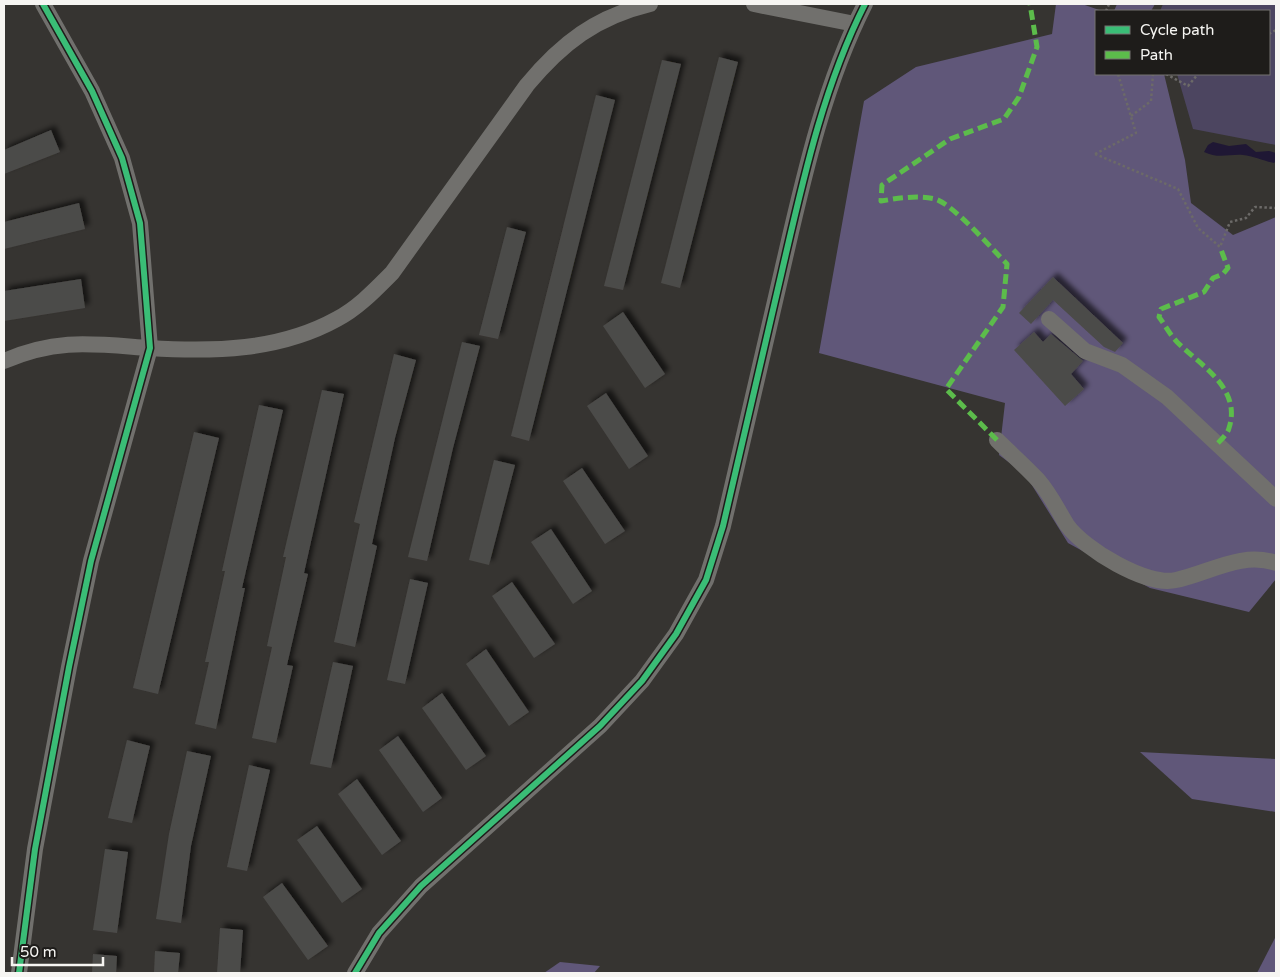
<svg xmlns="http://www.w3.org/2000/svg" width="1280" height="977" font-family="'Varela Round',sans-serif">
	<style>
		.green { fill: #4c4560 }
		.forest { fill: #605779 }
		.water { fill: #1f1734 }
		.building { fill: #4c4b49; filter: url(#shadow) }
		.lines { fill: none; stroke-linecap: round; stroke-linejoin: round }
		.path { stroke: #6c6a68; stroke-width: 2.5; stroke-dasharray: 2.5 2.5; stroke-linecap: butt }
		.minor { stroke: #71706d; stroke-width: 16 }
		.quiet { stroke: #5cbc4b; stroke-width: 5; stroke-dasharray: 10 5; stroke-linecap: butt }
		.cycleway-casing { stroke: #1e1c1a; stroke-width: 9 }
		.cycleway { stroke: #3abd76; stroke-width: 6 }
	</style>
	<defs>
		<filter id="shadow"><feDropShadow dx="4.5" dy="-4.5" stdDeviation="2.5" flood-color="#0009"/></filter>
	</defs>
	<rect width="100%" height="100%" fill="#363431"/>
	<!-- green -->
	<path class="green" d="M 1163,4 L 1276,4 L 1276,145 L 1193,129 L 1177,74 L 1269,74 L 1269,11 L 1160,11 Z"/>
	<!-- forest -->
	<g class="forest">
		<path d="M 1056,4 L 1082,4 L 1102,11 L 1096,11 L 1096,74 L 1164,74 L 1185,160 L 1191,203 L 1233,235 L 1276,217 L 1276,579 L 1249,612 L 1150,588 L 1068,543 L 1025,474 L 999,455 L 1005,403 L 819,353 L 864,101 L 916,67 L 1052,34 Z"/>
		<path d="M 1117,4 L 1155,4 L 1151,11 L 1114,11 Z"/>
		<path d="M 1140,752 L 1276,759 L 1276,812 L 1192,799 Z"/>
		<path d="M 1276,936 L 1276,973 L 1257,973 Z"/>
		<path d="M 560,962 L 600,966 L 594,973 L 544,973 Z"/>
	</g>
	<!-- water -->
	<path class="water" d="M 1213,142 L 1229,146 L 1246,144 L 1256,152 L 1269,151 L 1276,153 L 1276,161 L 1274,163 C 1264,161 1253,156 1243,155 C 1229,154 1218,159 1204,152 L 1208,145 Z"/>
	<!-- building -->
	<g class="building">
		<path d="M 719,57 L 738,62 L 680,288 L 661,283 Z"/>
		<path d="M 662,60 L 681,64 L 623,290 L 604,286 Z"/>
		<path d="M 596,95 L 615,100 L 529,441 L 511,436 Z"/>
		<path d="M 51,130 L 60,152 L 4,174 L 4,150 Z"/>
		<path d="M 79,203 L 85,229 L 4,249 L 4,222 Z"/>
		<path d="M 507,227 L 526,232 L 498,339 L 479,335 Z"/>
		<path d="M 1053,277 L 1123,343 L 1115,352 L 1104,347 L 1053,300 L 1031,324 L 1019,313 Z"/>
		<path d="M 81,279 L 85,308 L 4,321 L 4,291 Z"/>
		<path d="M 623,312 L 665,374 L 645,388 L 603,326 Z"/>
		<path d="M 1034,332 L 1043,342 L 1051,334 L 1083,361 L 1071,374 L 1084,389 L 1065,406 L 1014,350 Z"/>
		<path d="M 462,342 L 480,346 L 453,448 L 427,561 L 408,557 Z"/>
		<path d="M 394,354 L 416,360 L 395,438 L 372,544 L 377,546 L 355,647 L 334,642 L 360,524 L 354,522 Z"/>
		<path d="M 322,390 L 344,394 L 304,573 L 308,574 L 287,665 L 293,666 L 276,743 L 252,738 L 272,647 L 267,646 L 286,557 L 283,557 Z"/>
		<path d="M 606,393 L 648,456 L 629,469 L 587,406 Z"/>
		<path d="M 259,405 L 283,410 L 242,588 L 245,588 L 216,729 L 195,724 L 209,662 L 205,662 L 225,571 L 222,571 Z"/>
		<path d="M 194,432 L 219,438 L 158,694 L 133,688 Z"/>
		<path d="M 494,460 L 515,465 L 489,565 L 469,560 Z"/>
		<path d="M 582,468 L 625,531 L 605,544 L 563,481 Z"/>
		<path d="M 551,529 L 592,591 L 573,604 L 531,542 Z"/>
		<path d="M 410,579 L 428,583 L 405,684 L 387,680 Z"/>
		<path d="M 512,582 L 555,644 L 534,658 L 492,596 Z"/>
		<path d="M 486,649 L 529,712 L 509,726 L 466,664 Z"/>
		<path d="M 333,662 L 353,666 L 331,768 L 310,764 Z"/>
		<path d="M 442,693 L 486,756 L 466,770 L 422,708 Z"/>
		<path d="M 398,736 L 442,798 L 423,812 L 379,750 Z"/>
		<path d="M 127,740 L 150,746 L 132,823 L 108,818 Z"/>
		<path d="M 187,751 L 211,756 L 191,846 L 181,923 L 156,919 L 169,834 Z"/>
		<path d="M 249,765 L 270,770 L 247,871 L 227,867 Z"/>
		<path d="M 357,779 L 401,841 L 382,855 L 338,794 Z"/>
		<path d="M 317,826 L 362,889 L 342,903 L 297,840 Z"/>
		<path d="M 105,849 L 128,852 L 117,933 L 93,930 Z"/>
		<path d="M 282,883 L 328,946 L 308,960 L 263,897 Z"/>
		<path d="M 220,928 L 243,930 L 240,973 L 217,973 Z"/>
		<path d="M 155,951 L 180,953 L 178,973 L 154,973 Z"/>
		<path d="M 93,954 L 117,956 L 116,973 L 92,973 Z"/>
	</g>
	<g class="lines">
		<!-- path -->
		<g class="path">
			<path d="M 1106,11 L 1109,4"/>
			<path d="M 1269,34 L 1276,30"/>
			<path d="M 1166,74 L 1188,86 L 1198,74"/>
			<path d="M 1131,116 L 1151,101 L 1153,74"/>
			<path d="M 1095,154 L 1178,189 L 1198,228 L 1220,247 L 1230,222 L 1246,218 L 1255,207 L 1276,208"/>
			<path d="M 1095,154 L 1136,133 L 1118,74"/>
		</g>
		<!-- minor -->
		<g class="minor">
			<path d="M 754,4 L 855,24"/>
			<path d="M 1049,319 L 1085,351 L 1122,365 L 1167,397 L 1276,499"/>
			<path d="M 4,361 C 57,338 93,344 149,348 C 213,352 279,351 337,319 C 358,308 375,290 392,273 L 527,85 C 562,43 596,17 650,4"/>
			<path d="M 997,440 C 1010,453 1025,466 1038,480 C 1051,495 1057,509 1067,525 C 1084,549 1147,587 1176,580 C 1209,573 1242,551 1276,563"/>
			<path d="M 19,973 L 35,849 L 69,667 L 91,561 L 150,348 L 140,223 L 122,158 L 92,91 L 43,4"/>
			<path d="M 355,973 L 379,933 L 421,886 L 600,726 L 642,681 L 676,634 L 706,580 L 723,526 C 743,441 762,356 782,271 C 803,180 823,87 865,4"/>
		</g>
		<!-- quiet -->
		<g class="quiet">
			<path d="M 997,440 L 946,389 L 1003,307 L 1007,264 C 993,250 953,204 935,199 C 918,195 899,198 881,201 L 882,185 L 950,139 L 1004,119 L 1019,97 L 1037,47 L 1030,4"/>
			<path d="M 1218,443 C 1222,439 1228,433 1229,428 C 1242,388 1200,365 1177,342 C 1170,335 1165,325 1159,317 L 1161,309 L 1204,292 L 1213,278 L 1223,274 L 1228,268 L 1220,247"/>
		</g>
		<defs>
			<g id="cycleway">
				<path d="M 19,973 L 35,849 L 69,667 L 91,561 L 150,348 L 140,223 L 122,158 L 92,91 L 43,4"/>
				<path d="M 355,973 L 379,933 L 421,886 L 600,726 L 642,681 L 676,634 L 706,580 L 723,526 C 743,441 762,356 782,271 C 803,180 823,87 865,4"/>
			</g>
		</defs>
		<!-- cycleway casing -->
		<use href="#cycleway" class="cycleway-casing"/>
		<!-- cycleway -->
		<use href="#cycleway" class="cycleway"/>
	</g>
	<!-- border -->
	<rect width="1280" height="977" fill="none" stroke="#f6f5f2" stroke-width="10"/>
	<!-- legend -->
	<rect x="1095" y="10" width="175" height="65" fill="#1e1c1a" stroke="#747370"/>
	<rect x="1105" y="26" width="25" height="8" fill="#3abd76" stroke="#747370"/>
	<text x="1140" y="35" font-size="15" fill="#f6f5f2">Cycle path</text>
	<rect x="1105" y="51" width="25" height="8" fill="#5cbc4b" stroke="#747370"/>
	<text x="1140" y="60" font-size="15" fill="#f6f5f2">Path</text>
	<!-- scale -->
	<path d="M12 957v8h91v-8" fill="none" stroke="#f6f5f2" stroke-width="2.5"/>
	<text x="20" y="957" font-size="15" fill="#f6f5f2" stroke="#1e1c1a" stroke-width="4" paint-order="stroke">50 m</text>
</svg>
